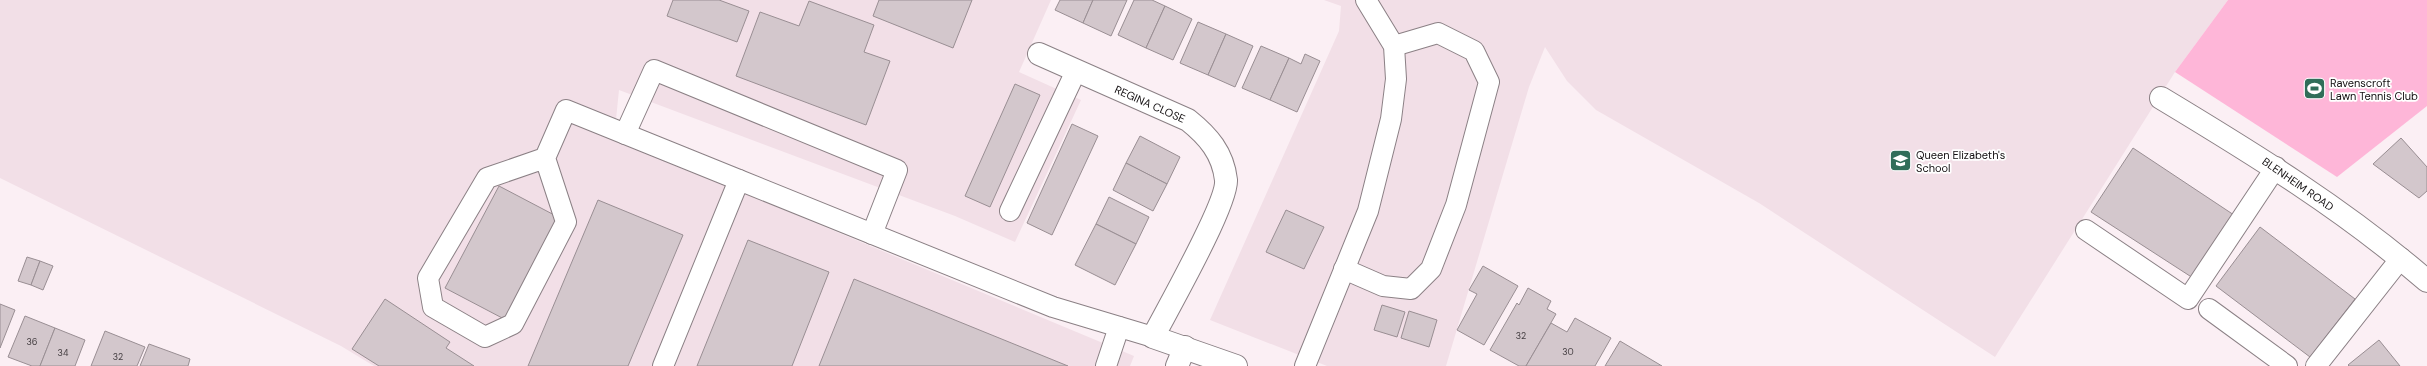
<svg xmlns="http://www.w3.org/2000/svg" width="2427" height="366" font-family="'DM Sans',sans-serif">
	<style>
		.built { fill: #f2dfe7 }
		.green { fill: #feb6d8 }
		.building { fill: #d3c7cc; stroke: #998e93 }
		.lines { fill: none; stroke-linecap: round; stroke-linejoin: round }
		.service-casing { stroke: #8b8085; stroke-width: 22 }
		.minor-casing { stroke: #8b8085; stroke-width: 24 }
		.service { stroke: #fff; stroke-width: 20 }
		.minor { stroke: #fff; stroke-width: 22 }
		.labels { text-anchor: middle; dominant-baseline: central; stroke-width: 3.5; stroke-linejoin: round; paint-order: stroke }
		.number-label { font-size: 9px; fill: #433d40 }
		.poi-label { font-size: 11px; fill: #130f11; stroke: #fff; text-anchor: start }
		.street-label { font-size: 11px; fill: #130f11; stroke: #fff }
	</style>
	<rect width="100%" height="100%" fill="#fbeff4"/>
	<!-- built -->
	<g class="built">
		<path d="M 0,0 L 1051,0 L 1019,72 L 1081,100 L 1015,242 L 955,216 L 619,90 L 614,139 L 1134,356 L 1130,366 L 374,366 L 341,346 L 0,178 Z"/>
		<path d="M 1324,0 L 2228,0 L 2175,72 L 1995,357 L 1759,203 L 1596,110 L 1567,81 L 1545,47 L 1529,87 L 1446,366 L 1327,366 L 1210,320 L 1339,31 L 1341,6 Z"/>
	</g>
	<!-- green -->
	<path class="green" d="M 2228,0 L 2427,0 L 2427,106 L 2337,177 L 2175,72 Z"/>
	<!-- building -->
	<g class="building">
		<path d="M 673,0 L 719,0 L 749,11 L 737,42 L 667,16 Z"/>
		<path d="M 879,0 L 972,0 L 953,48 L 873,16 Z"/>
		<path d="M 1060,0 L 1093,0 L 1083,23 L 1055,10 Z"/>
		<path d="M 1093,0 L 1127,0 L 1111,36 L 1083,23 Z"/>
		<path d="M 1134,0 L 1152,0 L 1165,6 L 1146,48 L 1118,35 Z"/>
		<path d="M 809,1 L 874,25 L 864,52 L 890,61 L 866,125 L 736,76 L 760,12 L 799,26 Z"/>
		<path d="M 1165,6 L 1192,19 L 1173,60 L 1146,48 Z"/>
		<path d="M 1198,22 L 1226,34 L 1208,75 L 1180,63 Z"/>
		<path d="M 1226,34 L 1253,46 L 1235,87 L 1208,75 Z"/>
		<path d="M 1261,46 L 1289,58 L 1270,100 L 1242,88 Z"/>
		<path d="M 1305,54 L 1320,61 L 1297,112 L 1270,100 L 1289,58 L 1301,64 Z"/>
		<path d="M 1015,84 L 1040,95 L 990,207 L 965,196 Z"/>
		<path d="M 1072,124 L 1098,136 L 1052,235 L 1027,223 Z"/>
		<path d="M 1140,136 L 1180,157 L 1167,184 L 1126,163 Z"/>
		<path d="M 2401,138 L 2427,167 L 2427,191 L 2419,198 L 2373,164 Z"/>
		<path d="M 2133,148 L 2234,215 L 2193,278 L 2091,212 Z"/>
		<path d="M 1126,163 L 1167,184 L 1153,211 L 1113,190 Z"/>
		<path d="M 499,186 L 560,218 L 506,320 L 445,288 Z"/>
		<path d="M 1109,197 L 1149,217 L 1136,244 L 1096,224 Z"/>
		<path d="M 598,200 L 683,235 L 628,366 L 528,366 Z"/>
		<path d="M 1286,210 L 1324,227 L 1304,269 L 1266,252 Z"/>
		<path d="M 1096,224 L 1136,244 L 1115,285 L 1075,265 Z"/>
		<path d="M 2260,227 L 2355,299 L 2310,357 L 2216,286 Z"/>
		<path d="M 748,240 L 829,272 L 792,366 L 697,366 Z"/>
		<path d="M 27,257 L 40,261 L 31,285 L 18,281 Z"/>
		<path d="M 40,261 L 53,266 L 43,290 L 31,285 Z"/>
		<path d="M 1483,266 L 1518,286 L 1484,345 L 1457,330 L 1477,294 L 1469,290 Z"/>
		<path d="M 854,279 L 1068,366 L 819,366 Z"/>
		<path d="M 1528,288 L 1551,301 L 1547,309 L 1556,314 L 1526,366 L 1519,366 L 1490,350 L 1517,303 L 1519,305 Z"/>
		<path d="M 385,299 L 450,342 L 446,348 L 474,366 L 379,366 L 352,349 Z"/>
		<path d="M 0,304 L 15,310 L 0,348 Z"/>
		<path d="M 1382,305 L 1405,312 L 1397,337 L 1374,330 Z"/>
		<path d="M 1409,311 L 1437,320 L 1429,347 L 1401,338 Z"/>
		<path d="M 25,316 L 55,328 L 40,366 L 32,366 L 8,357 Z"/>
		<path d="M 1575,318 L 1611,338 L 1595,366 L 1526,366 L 1551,323 L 1567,332 Z"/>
		<path d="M 55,328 L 85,340 L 75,366 L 40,366 Z"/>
		<path d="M 105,331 L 145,347 L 137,366 L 91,366 Z"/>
		<path d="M 2379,340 L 2400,366 L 2349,366 L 2348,365 Z"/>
		<path d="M 1620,341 L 1662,366 L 1605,366 Z"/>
		<path d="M 149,344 L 190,359 L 188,366 L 140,366 Z"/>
	</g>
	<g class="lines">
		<defs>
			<g id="service">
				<path d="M 625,134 L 654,70 L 897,170 L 872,234"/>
				<path d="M 545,158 L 487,178 L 428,278 L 433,307 L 485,337 L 513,324 L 566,222 L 545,158 L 566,110 L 739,180"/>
				<path d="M 1010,211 L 1076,71"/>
				<path d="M 2086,230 L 2188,299 L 2276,167"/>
				<path d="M 1344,269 L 1383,286 L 1411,289 L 1431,269 L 1456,205 L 1489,82 L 1474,51 L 1438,33 L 1394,46"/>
				<path d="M 2209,309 L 2287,366"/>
				<path d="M 663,366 L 739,180 L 1053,307 L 1153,337"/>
				<path d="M 1106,366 L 1119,327"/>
				<path d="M 1305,366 L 1368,211 L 1391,119 L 1396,79 L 1394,46 L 1366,0"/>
				<path d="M 2316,366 L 2401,258"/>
			</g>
			<g id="minor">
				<path d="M 1039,54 L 1188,120 C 1208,136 1223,153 1226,180 C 1228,203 1167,310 1153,337 L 1236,366"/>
				<path d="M 2161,98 C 2254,154 2345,210 2427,281"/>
				<path d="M 1177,366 L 1185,347"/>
			</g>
		</defs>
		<!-- service casing -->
		<use href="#service" class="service-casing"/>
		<!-- minor casing -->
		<use href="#minor" class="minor-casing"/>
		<!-- service -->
		<use href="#service" class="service"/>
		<!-- minor -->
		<use href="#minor" class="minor"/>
	</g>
	<!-- icons -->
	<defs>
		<symbol id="stadium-square" viewBox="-11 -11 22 22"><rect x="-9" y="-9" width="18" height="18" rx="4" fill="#306d59" stroke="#fff"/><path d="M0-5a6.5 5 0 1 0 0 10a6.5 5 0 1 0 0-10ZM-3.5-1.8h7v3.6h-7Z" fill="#fff"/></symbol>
		<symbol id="school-square" viewBox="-11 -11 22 22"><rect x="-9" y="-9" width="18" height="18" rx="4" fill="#306d59" stroke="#fff"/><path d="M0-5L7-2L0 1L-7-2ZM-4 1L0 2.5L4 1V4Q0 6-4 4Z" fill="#fff"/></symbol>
	</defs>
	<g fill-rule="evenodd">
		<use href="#stadium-square" x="2302" y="76" width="25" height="25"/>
		<use href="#school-square" x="1888" y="148" width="25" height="25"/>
	</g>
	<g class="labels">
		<!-- number labels -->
		<g class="number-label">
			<text x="1521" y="336">32</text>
			<text x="32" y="342">36</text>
			<text x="1568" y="352">30</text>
			<text x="63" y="353">34</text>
			<text x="118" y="357">32</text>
		</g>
		<!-- poi labels -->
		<g class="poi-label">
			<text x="2330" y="83">Ravenscroft<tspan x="2330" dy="13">Lawn Tennis Club</tspan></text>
			<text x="1916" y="155">Queen Elizabeth's<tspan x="1916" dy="13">School</tspan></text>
		</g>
		<!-- street labels -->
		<g class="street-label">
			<text transform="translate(1150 104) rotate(24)">REGINA CLOSE</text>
			<text transform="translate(2298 184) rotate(35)">BLENHEIM ROAD</text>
		</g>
	</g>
</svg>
